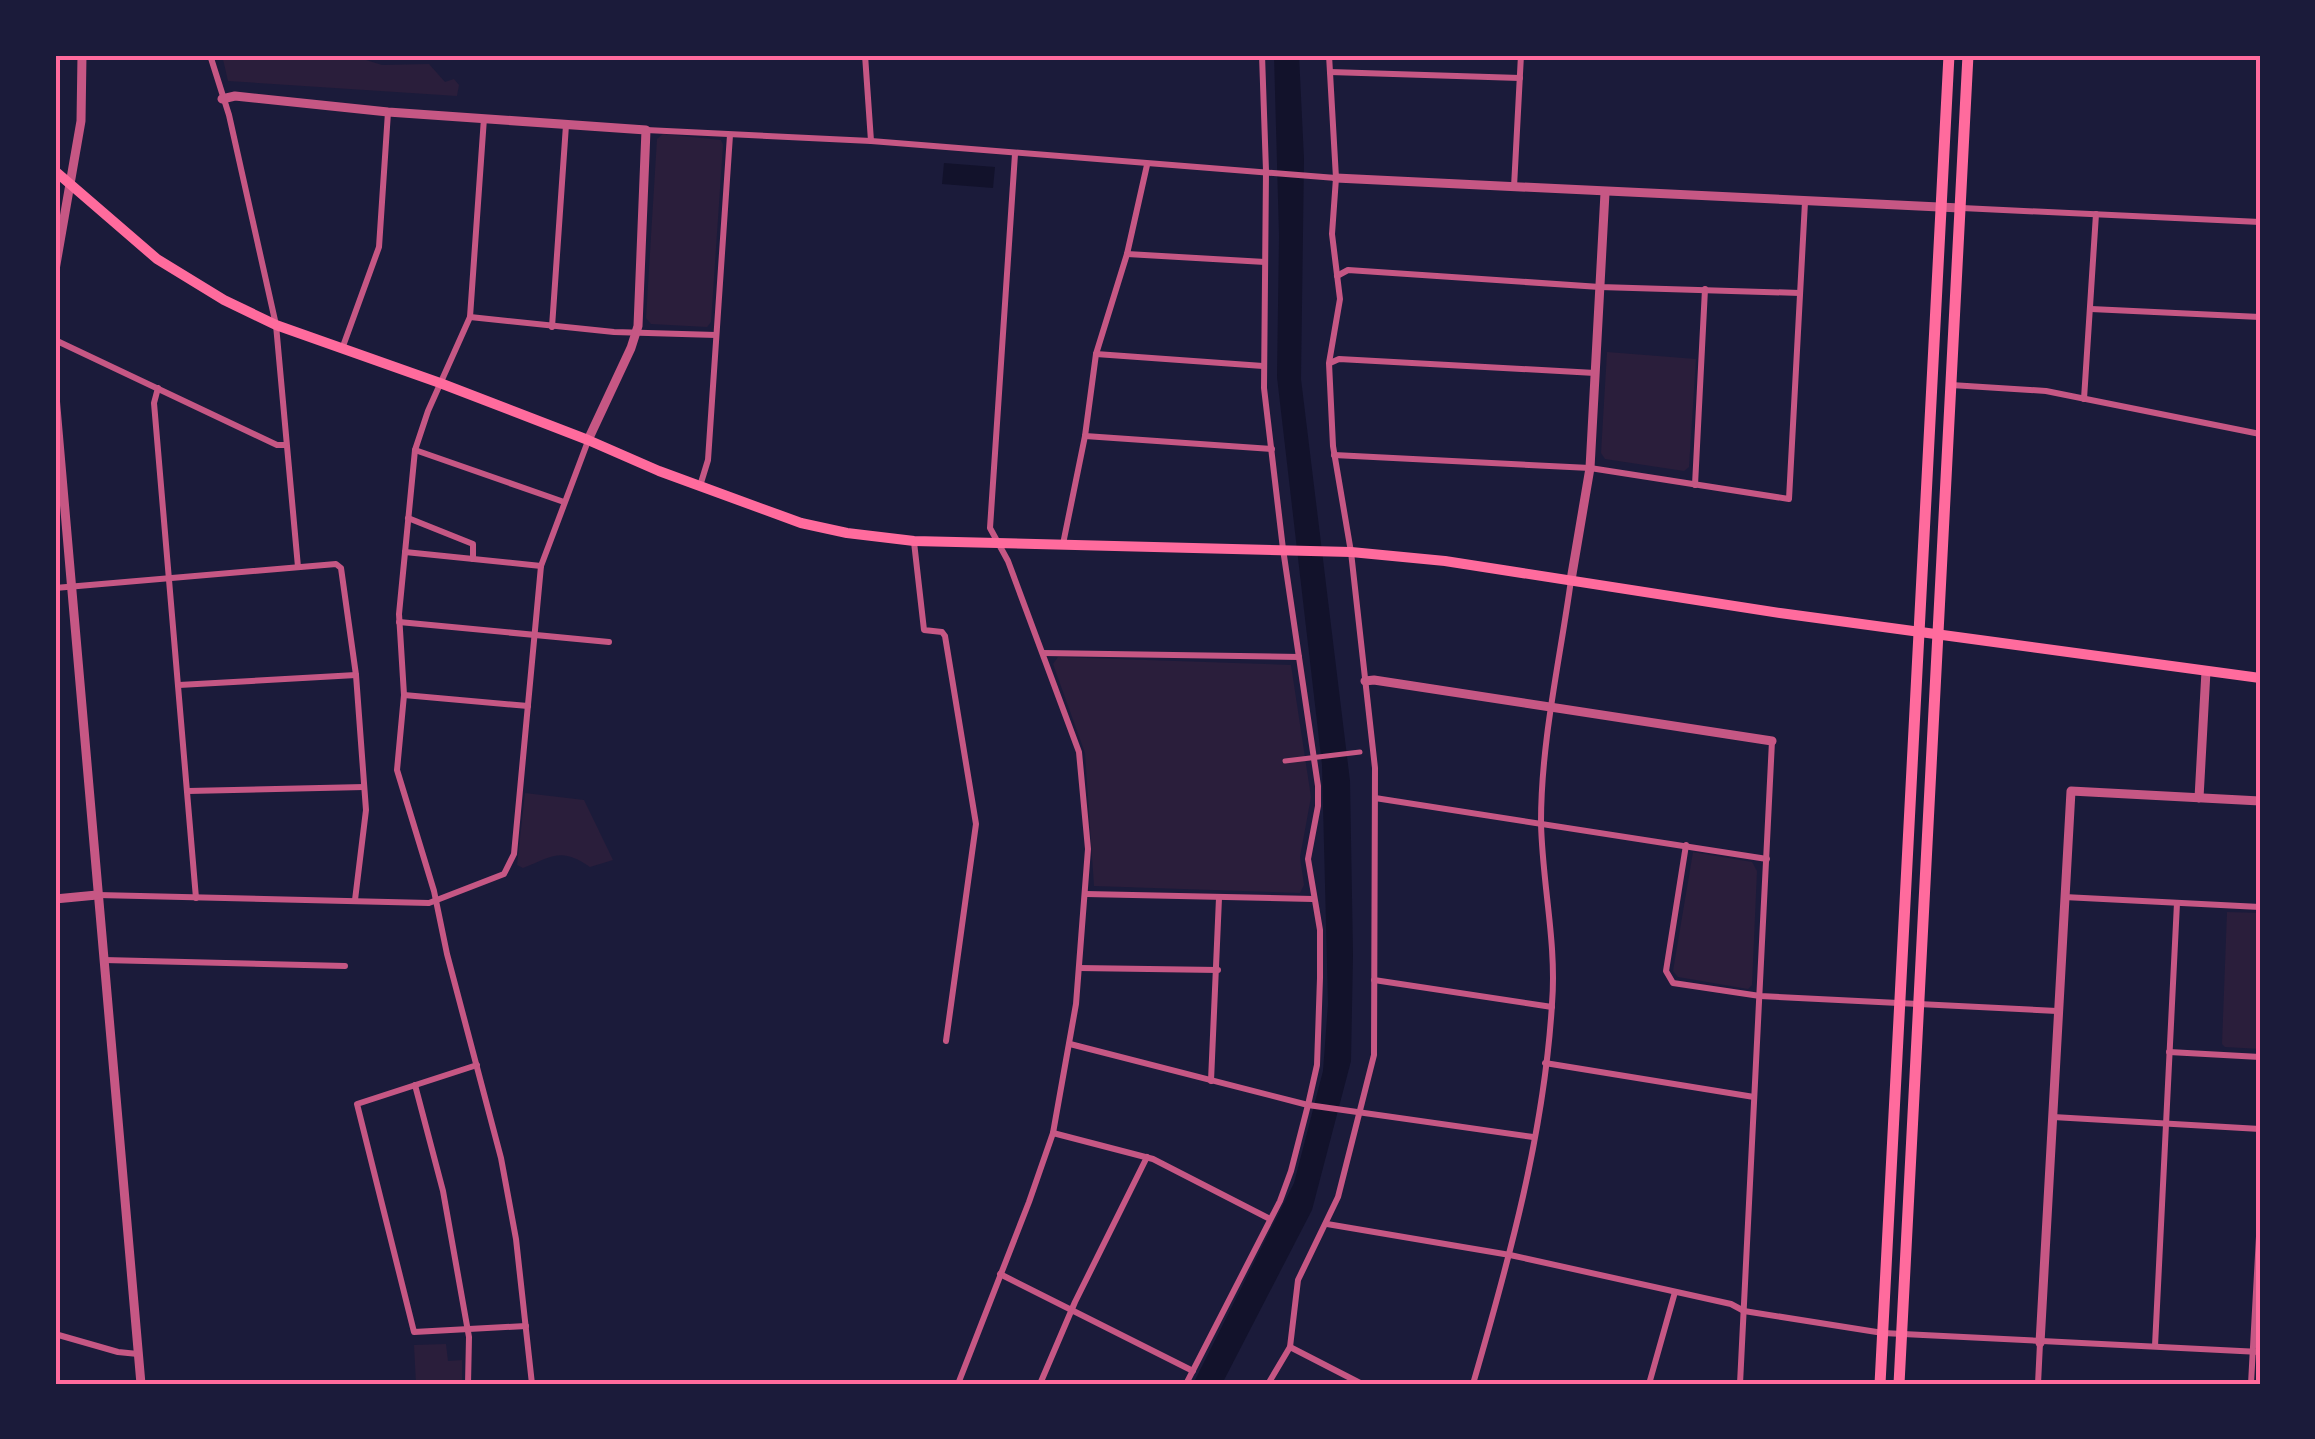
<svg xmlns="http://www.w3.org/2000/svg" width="2315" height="1439" font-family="'PT Sans',sans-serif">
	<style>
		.green { fill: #2a1e3b }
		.water { fill: #12122b }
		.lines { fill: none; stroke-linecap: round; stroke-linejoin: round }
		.pedestrian { stroke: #c65784; stroke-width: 5 }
		.minor { stroke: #c65784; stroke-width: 6 }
		.tertiary { stroke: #c65784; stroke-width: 9 }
		.secondary { stroke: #ff6b9d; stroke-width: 10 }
		.trunk { stroke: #ff6b9d; stroke-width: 11 }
		.neatline { fill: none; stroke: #ff6b9d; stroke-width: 4 }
	</style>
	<rect width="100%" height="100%" fill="#1b1b3a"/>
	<!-- green -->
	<g class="green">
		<path d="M 222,55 L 350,55 L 382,65 L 429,64 L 445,82 L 454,79 L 459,85 L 457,96 L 228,81 Z"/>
		<path d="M 663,134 L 721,140 L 723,145 L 711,322 L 707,327 L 651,324 L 646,318 L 657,139 Z"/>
		<path d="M 1607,352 L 1696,359 L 1689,467 L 1684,471 L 1605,459 L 1601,453 Z"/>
		<path d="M 1058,657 L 1291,665 L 1311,797 L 1300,857 L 1304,885 L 1300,893 L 1094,886 L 1085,753 L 1053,664 Z"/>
		<path d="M 525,793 L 584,800 L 613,860 L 590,867 C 561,847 553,856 523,868 L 517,865 Z"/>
		<path d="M 1693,852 L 1752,862 L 1757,871 L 1752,985 L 1748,989 L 1678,977 L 1673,971 Z"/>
		<path d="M 2227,912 L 2260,913 L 2260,1049 L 2225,1047 L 2222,1044 Z"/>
		<path d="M 446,1344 L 448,1361 L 462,1360 L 462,1384 L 416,1384 L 414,1345 Z"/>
	</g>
	<!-- water -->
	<g class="water">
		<path d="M 1274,55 L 1299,55 L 1304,159 L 1301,379 L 1350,781 L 1353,955 L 1351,1061 L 1312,1210 L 1222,1384 L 1193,1384 L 1294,1183 L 1323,1071 L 1328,1004 L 1322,765 L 1277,377 L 1279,236 Z"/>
		<path d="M 944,163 L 995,167 L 993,188 L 942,184 Z"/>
	</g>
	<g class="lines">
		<!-- pedestrian -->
		<path class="pedestrian" d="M 1285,761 L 1360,752"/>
		<!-- minor -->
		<g class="minor">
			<path d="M 210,55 L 229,115 L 276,325 L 298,567"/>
			<path d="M 865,55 L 871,141"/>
			<path d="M 1330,72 L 1520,78"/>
			<path d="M 484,118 L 470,317 L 428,411 L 415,450 L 399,614 L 404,695 L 397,770 L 434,891 L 447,954 L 501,1158 L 516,1239 L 532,1384"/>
			<path d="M 646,130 L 871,141 L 1336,178"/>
			<path d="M 1514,187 L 1521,55"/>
			<path d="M 1962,208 L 2260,222"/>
			<path d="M 1127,254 L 1265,262"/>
			<path d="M 1337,276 L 1348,270 L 1600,287 L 1800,293"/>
			<path d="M 2091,309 L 2260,317"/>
			<path d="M 470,317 L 614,332 L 716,335"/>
			<path d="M 552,327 L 566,125"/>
			<path d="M 55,340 L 277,445 L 286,445"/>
			<path d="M 342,349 L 379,247 L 388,112"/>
			<path d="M 1096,354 L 1263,366"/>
			<path d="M 1330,363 L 1339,359 L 1595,373"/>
			<path d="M 1951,385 L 2046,391 L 2260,434"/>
			<path d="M 158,388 L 154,403 L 196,898"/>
			<path d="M 2084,399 L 2096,214"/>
			<path d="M 1085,436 L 1272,449"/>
			<path d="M 415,450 L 564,502"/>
			<path d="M 1334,455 L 1590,468 L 1789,499 L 1805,202"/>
			<path d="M 1695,485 L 1705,289"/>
			<path d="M 700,486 L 708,460 L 730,135"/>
			<path d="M 408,518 L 473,544 L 473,559"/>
			<path d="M 914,542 L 924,630 L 942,632 L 945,636 L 976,824 L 946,1041"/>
			<path d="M 1063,544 L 1085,436 L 1096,354 L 1127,254 L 1147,165"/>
			<path d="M 405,552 L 541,566"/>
			<path d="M 55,588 L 336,564 L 341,568 L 356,675 L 366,810 L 355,900"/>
			<path d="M 399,622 L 609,642"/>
			<path d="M 1043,653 L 1299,657"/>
			<path d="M 179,685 L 356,675"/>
			<path d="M 404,695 L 528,706"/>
			<path d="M 188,791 L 364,787"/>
			<path d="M 1375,798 L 1767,859"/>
			<path d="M 1686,845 L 1666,971 L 1673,983 L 1760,996 L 2057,1011"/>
			<path d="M 1086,894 L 1313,899"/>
			<path d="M 98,895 L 429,903 L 504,874 L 514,854 L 541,566 L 588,441"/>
			<path d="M 2064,897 L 2260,907"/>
			<path d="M 104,960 L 345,966"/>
			<path d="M 1079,968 L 1218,970"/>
			<path d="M 1374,980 L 1552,1007"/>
			<path d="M 1070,1044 L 1308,1105 L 1533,1137"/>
			<path d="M 2169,1052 L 2260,1057"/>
			<path d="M 1545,1063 L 1754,1097"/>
			<path d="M 477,1065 L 357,1104 L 414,1332 L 526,1326"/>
			<path d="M 1211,1081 L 1219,898"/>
			<path d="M 415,1085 L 443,1191 L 469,1337 L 468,1384"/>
			<path d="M 2053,1117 L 2260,1129"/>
			<path d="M 1053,1133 L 1153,1159 L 1270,1219"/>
			<path d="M 1327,1224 L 1510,1255 L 1731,1304 L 1744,1311 L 1883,1333 L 2260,1352"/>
			<path d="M 1000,1274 L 1193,1371"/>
			<path d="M 55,1334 L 118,1352 L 138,1354"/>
			<path d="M 2155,1346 L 2177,903"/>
			<path d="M 1290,1347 L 1362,1384"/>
			<path d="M 958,1384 L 1029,1202 L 1053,1133 L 1076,1004 L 1088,849 L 1079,752 L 1008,561 L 990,528 L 1015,154"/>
			<path d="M 1040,1384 L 1075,1302 L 1147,1157"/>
			<path d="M 1186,1384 L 1280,1201 L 1291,1171 L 1308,1105 L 1317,1065 L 1320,978 L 1320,930 L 1308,859 L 1318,806 L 1318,786 L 1283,549 L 1264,388 L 1266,171 L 1262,55"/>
			<path d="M 1268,1384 L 1290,1347 L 1298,1280 L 1338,1197 L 1374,1055 L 1375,768 L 1351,552 L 1333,446 L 1329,363 L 1340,299 L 1332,234 L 1336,178 L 1329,55"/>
			<path d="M 1473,1384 C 1509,1260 1544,1134 1552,1004 C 1557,943 1542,883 1541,822 C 1541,741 1560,660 1571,580"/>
			<path d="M 1649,1384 L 1675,1292"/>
			<path d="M 1740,1384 L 1772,741"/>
			<path d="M 2038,1384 L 2040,1343"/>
			<path d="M 2251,1384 L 2260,1218"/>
		</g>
		<!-- tertiary -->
		<g class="tertiary">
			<path d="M 222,99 L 235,96 L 388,112 L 646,130 L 638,326 L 631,348 L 588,440"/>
			<path d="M 1336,178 L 1960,208"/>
			<path d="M 55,270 L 81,121 L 82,55"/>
			<path d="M 55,396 L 141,1384"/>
			<path d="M 1571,580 L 1590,468 L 1605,193"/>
			<path d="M 1365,681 L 1374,680 L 1772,741"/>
			<path d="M 2199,798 L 2206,671"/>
			<path d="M 55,899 L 97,895"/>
			<path d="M 2040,1343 L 2071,791 L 2260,801"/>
		</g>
		<!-- secondary -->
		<path class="secondary" d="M 55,171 L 157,259 L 224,300 L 276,325 L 440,383 L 588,440 L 659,471 L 801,523 L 847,533 L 914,541 L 1351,552 L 1445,561 L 1780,613 L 2260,678"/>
		<!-- trunk -->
		<g class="trunk">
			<path d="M 1880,1384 L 1949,55"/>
			<path d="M 1899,1384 L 1968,55"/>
		</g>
	</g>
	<!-- border -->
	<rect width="2315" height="1439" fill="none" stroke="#1b1b3a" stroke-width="115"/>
	<rect x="58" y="58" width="2200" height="1324" class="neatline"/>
</svg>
